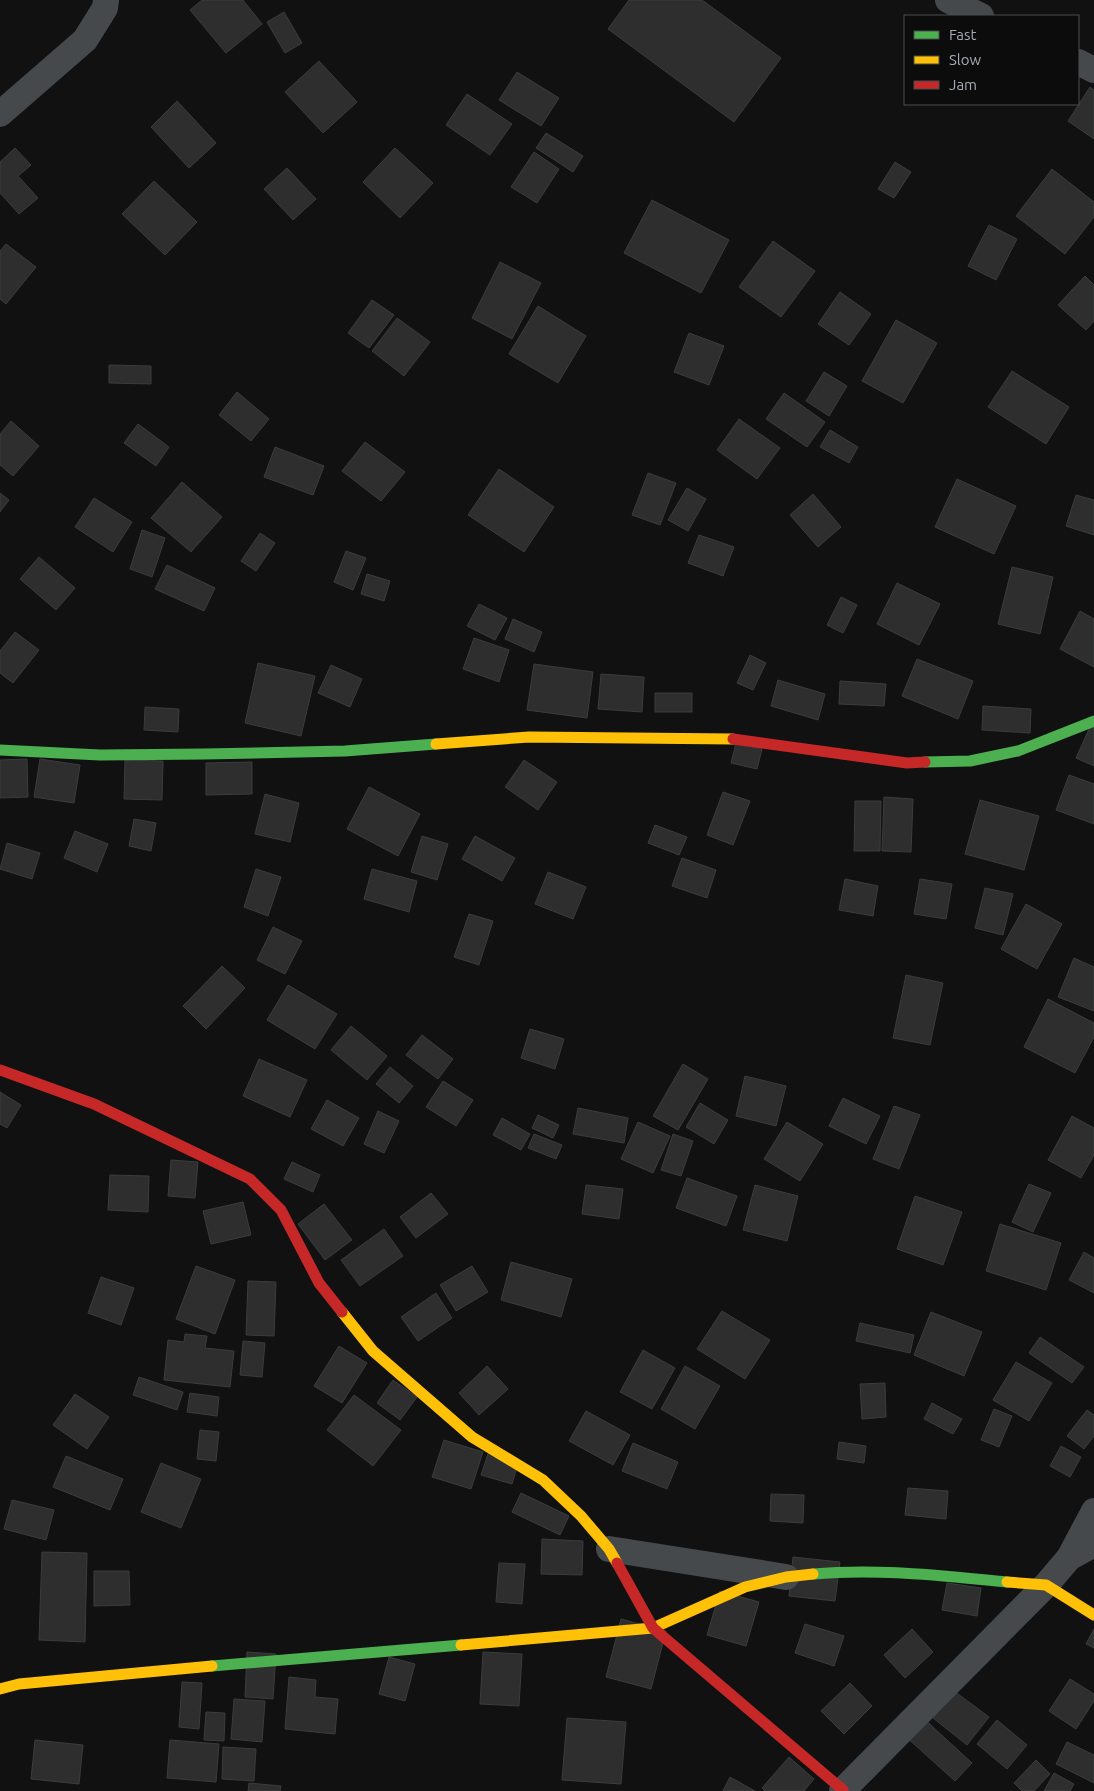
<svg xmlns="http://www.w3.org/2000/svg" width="1094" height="1791" font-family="Ubuntu,sans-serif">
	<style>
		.building { fill: #2e2e2f; stroke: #3a3c3e }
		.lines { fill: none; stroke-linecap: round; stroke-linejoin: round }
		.street { stroke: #46494b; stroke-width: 26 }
		.fast { stroke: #4caf50; stroke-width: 11 }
		.slow { stroke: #ffc107; stroke-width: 11 }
		.jam { stroke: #c62828; stroke-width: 11 }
	</style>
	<rect width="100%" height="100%" fill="#111112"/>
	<!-- building -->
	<g class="building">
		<path d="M 202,0 L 243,0 L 262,24 L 226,53 L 190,10 Z"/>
		<path d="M 629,0 L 702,0 L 781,58 L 734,122 L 608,29 Z"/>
		<path d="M 284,12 L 302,43 L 285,53 L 267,22 Z"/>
		<path d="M 319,61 L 357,102 L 323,133 L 285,92 Z"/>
		<path d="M 517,72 L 559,98 L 541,126 L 499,100 Z"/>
		<path d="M 1090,87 L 1094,90 L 1094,139 L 1068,121 Z"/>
		<path d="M 467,94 L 512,124 L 490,155 L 446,125 Z"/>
		<path d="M 177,101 L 216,143 L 189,168 L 151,127 Z"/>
		<path d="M 546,133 L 583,156 L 573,172 L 536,148 Z"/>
		<path d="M 15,148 L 31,165 L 18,176 L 38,198 L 19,214 L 0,193 L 0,162 Z"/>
		<path d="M 395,148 L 433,183 L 400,218 L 363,182 Z"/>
		<path d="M 534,152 L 559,169 L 537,203 L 511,187 Z"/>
		<path d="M 895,162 L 911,172 L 894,198 L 878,189 Z"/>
		<path d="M 287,168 L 316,199 L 293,220 L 264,189 Z"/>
		<path d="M 1052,169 L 1094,202 L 1094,217 L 1065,254 L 1016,216 Z"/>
		<path d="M 154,181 L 197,222 L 165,255 L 122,214 Z"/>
		<path d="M 652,200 L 729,240 L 701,293 L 624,253 Z"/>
		<path d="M 989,225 L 1017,239 L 996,280 L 968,266 Z"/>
		<path d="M 773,241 L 815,271 L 781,317 L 739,287 Z"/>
		<path d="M 6,244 L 36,267 L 6,304 L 0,299 L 0,251 Z"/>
		<path d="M 500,262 L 541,283 L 512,339 L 472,318 Z"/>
		<path d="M 1085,276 L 1094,285 L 1094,321 L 1086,330 L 1058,305 Z"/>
		<path d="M 840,292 L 871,314 L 849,345 L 818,324 Z"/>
		<path d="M 372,300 L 394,315 L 369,348 L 348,333 Z"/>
		<path d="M 538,306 L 586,336 L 558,383 L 509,354 Z"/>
		<path d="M 397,318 L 430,342 L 404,376 L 372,351 Z"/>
		<path d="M 896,320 L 937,343 L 903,403 L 862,381 Z"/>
		<path d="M 689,333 L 724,346 L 709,385 L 674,372 Z"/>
		<path d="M 109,365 L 151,366 L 151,384 L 109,383 Z"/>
		<path d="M 1012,371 L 1069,407 L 1046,444 L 988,407 Z"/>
		<path d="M 824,372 L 847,386 L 829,416 L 806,401 Z"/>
		<path d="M 237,392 L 269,419 L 251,441 L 219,415 Z"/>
		<path d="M 784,393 L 825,422 L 807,447 L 766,419 Z"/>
		<path d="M 739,419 L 780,448 L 757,479 L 717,450 Z"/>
		<path d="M 11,421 L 39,446 L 13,476 L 0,465 L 0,434 Z"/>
		<path d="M 138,424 L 169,447 L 156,466 L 124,443 Z"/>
		<path d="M 830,430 L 858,447 L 849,463 L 820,447 Z"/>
		<path d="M 365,442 L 405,472 L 381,501 L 342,471 Z"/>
		<path d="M 275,447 L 324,466 L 313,495 L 264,477 Z"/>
		<path d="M 499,469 L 554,507 L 524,552 L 468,515 Z"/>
		<path d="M 648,473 L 676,483 L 660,525 L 632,515 Z"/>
		<path d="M 957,479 L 1016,506 L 994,554 L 935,527 Z"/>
		<path d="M 182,482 L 222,517 L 191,552 L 151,518 Z"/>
		<path d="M 687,488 L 706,499 L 688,531 L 668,520 Z"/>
		<path d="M 0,493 L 9,500 L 0,512 Z"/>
		<path d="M 813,494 L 841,527 L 818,547 L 790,515 Z"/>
		<path d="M 1076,495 L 1094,500 L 1094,535 L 1066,526 Z"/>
		<path d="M 94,498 L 132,522 L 113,552 L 75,527 Z"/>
		<path d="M 142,530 L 165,538 L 152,577 L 130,569 Z"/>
		<path d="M 260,533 L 275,543 L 256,571 L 241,561 Z"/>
		<path d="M 699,535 L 734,547 L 723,576 L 688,563 Z"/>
		<path d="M 346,551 L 366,558 L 353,590 L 334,582 Z"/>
		<path d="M 39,557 L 75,588 L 56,610 L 20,579 Z"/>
		<path d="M 167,565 L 215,588 L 204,611 L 155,589 Z"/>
		<path d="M 1012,567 L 1053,577 L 1040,634 L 998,624 Z"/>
		<path d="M 367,574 L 390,581 L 384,601 L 361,594 Z"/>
		<path d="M 897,583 L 940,604 L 919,645 L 877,624 Z"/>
		<path d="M 841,597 L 857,605 L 843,633 L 827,625 Z"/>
		<path d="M 479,604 L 507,618 L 495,640 L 467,626 Z"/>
		<path d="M 1080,611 L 1094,619 L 1094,667 L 1060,649 Z"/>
		<path d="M 513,619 L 542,632 L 534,652 L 505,639 Z"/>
		<path d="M 15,632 L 39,650 L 13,683 L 0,673 L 0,651 Z"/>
		<path d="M 474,638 L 509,650 L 499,682 L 463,669 Z"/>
		<path d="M 750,655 L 766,663 L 753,690 L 737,683 Z"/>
		<path d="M 917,659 L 973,681 L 958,719 L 902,696 Z"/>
		<path d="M 258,663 L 315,676 L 301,736 L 245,723 Z"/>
		<path d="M 534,664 L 593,672 L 587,718 L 527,710 Z"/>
		<path d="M 331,665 L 362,679 L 350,707 L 318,693 Z"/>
		<path d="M 601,674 L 644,677 L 642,712 L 598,709 Z"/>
		<path d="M 778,680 L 825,694 L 818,720 L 771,706 Z"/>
		<path d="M 840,681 L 886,684 L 884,706 L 839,704 Z"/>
		<rect x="655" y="693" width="37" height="19"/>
		<path d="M 983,706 L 1031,709 L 1030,733 L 982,730 Z"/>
		<path d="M 145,707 L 179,709 L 178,732 L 144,730 Z"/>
		<path d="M 1094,718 L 1094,766 L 1076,758 Z"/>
		<path d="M 736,743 L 762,749 L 757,769 L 731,763 Z"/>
		<path d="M 27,759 L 28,797 L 0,798 L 0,760 Z"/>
		<path d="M 40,759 L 80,765 L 74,803 L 34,797 Z"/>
		<path d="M 125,760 L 163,761 L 162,800 L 124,799 Z"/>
		<path d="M 524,760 L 557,782 L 538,810 L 505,787 Z"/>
		<path d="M 252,762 L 252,794 L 206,795 L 206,763 Z"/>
		<path d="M 1069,775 L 1094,784 L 1094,824 L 1056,810 Z"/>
		<path d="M 369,787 L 420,814 L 398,856 L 347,829 Z"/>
		<path d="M 723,792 L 750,801 L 733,845 L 707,835 Z"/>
		<path d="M 265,794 L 299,803 L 290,842 L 255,834 Z"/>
		<path d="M 884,797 L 913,799 L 911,852 L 882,851 Z"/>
		<path d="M 980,800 L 1039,816 L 1024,870 L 965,854 Z"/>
		<path d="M 855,801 L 881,801 L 880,851 L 854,851 Z"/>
		<path d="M 134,819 L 156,823 L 151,851 L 129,846 Z"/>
		<path d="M 655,825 L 687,837 L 679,855 L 648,843 Z"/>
		<path d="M 75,831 L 108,844 L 97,872 L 64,858 Z"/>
		<path d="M 422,836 L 448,844 L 437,880 L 411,872 Z"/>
		<path d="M 475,836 L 515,858 L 502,881 L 462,859 Z"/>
		<path d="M 7,843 L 40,853 L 32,879 L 0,869 Z"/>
		<path d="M 682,858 L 716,870 L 707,898 L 672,886 Z"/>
		<path d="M 256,869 L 281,877 L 268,916 L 244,907 Z"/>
		<path d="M 372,869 L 417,881 L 409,912 L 364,899 Z"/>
		<path d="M 548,872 L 586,887 L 573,919 L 535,904 Z"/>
		<path d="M 845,879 L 878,886 L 873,916 L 839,910 Z"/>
		<path d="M 920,879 L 952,884 L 946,919 L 914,914 Z"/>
		<path d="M 985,888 L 1013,894 L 1003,935 L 975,928 Z"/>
		<path d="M 1026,904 L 1062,924 L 1037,969 L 1001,949 Z"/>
		<path d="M 469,914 L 493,921 L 479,965 L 454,957 Z"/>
		<path d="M 273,927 L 302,941 L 285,974 L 257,960 Z"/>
		<path d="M 1074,958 L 1094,967 L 1094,1011 L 1058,997 Z"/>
		<path d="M 222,966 L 245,988 L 206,1029 L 183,1006 Z"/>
		<path d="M 906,975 L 943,983 L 930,1045 L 893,1038 Z"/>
		<path d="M 288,985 L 337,1014 L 315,1049 L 267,1020 Z"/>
		<path d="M 1048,999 L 1094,1023 L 1094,1037 L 1075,1073 L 1024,1047 Z"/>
		<path d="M 351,1026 L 387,1056 L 367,1080 L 331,1050 Z"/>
		<path d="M 530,1029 L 564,1039 L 555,1069 L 521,1058 Z"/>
		<path d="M 422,1035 L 453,1059 L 438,1079 L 406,1055 Z"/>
		<path d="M 259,1059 L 307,1080 L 290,1117 L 243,1096 Z"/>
		<path d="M 683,1064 L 708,1079 L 678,1130 L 653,1116 Z"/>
		<path d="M 390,1067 L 413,1086 L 399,1103 L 376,1084 Z"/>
		<path d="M 745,1076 L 786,1086 L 776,1126 L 736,1116 Z"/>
		<path d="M 443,1081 L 473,1100 L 456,1126 L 426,1107 Z"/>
		<path d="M 0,1092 L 21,1105 L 7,1128 L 0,1124 Z"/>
		<path d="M 843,1098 L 880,1116 L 866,1144 L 829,1126 Z"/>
		<path d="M 327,1100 L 359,1118 L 343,1146 L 311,1129 Z"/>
		<path d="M 700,1103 L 728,1120 L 714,1144 L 686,1127 Z"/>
		<path d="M 894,1106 L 920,1115 L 899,1169 L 873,1159 Z"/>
		<path d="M 578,1108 L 628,1118 L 624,1143 L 573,1134 Z"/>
		<path d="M 378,1111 L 399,1121 L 384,1153 L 364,1144 Z"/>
		<path d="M 538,1115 L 559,1125 L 553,1138 L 532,1128 Z"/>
		<path d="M 1072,1116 L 1094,1128 L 1094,1155 L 1081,1178 L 1048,1160 Z"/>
		<path d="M 502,1118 L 530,1134 L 521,1150 L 493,1135 Z"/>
		<path d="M 638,1122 L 670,1136 L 653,1173 L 621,1159 Z"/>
		<path d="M 787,1122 L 823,1144 L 800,1181 L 764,1159 Z"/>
		<path d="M 534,1134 L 562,1145 L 556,1159 L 528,1148 Z"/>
		<path d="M 673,1134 L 693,1141 L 681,1176 L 661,1170 Z"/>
		<path d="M 171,1160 L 198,1162 L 195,1198 L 168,1196 Z"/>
		<path d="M 292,1162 L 320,1175 L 313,1192 L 284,1179 Z"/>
		<path d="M 110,1175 L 149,1176 L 148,1212 L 108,1210 Z"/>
		<path d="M 687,1178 L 737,1196 L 726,1226 L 676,1208 Z"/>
		<path d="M 1029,1184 L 1051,1193 L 1033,1232 L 1012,1222 Z"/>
		<path d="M 586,1185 L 623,1189 L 619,1219 L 582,1214 Z"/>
		<path d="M 755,1185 L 798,1196 L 787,1241 L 743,1230 Z"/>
		<path d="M 431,1193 L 448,1214 L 416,1238 L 400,1217 Z"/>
		<path d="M 915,1196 L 962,1212 L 943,1265 L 897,1249 Z"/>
		<path d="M 243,1202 L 251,1235 L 211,1244 L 203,1211 Z"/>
		<path d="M 324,1204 L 352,1240 L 325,1260 L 298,1224 Z"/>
		<path d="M 1000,1224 L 1061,1243 L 1046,1290 L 986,1271 Z"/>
		<path d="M 384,1229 L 403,1256 L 360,1286 L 341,1260 Z"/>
		<path d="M 1084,1252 L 1094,1258 L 1094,1293 L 1069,1280 Z"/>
		<path d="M 511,1262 L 572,1279 L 561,1317 L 501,1300 Z"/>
		<path d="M 196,1266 L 235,1280 L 215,1334 L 176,1319 Z"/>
		<path d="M 472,1266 L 488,1292 L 456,1311 L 440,1285 Z"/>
		<path d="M 101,1277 L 134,1288 L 121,1325 L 88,1313 Z"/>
		<path d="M 248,1281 L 276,1282 L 274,1336 L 246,1335 Z"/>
		<path d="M 436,1293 L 452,1318 L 418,1341 L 401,1317 Z"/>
		<path d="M 722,1311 L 770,1340 L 745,1379 L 697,1349 Z"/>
		<path d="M 931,1312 L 982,1332 L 964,1376 L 914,1355 Z"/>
		<path d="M 860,1323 L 914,1335 L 910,1353 L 856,1341 Z"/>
		<path d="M 185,1334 L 207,1336 L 205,1348 L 234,1351 L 230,1387 L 164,1380 L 168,1340 L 184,1342 Z"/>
		<path d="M 1040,1337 L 1084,1367 L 1072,1383 L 1029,1353 Z"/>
		<path d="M 243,1341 L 265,1343 L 262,1377 L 240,1375 Z"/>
		<path d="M 339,1346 L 367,1363 L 342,1403 L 314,1386 Z"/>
		<path d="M 643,1350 L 675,1368 L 652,1409 L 620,1392 Z"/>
		<path d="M 1016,1362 L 1052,1383 L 1029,1421 L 993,1400 Z"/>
		<path d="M 487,1366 L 508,1389 L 479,1415 L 459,1393 Z"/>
		<path d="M 685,1366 L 720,1386 L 695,1429 L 661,1409 Z"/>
		<path d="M 139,1377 L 183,1392 L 177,1410 L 133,1395 Z"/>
		<path d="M 393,1380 L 417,1397 L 400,1420 L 377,1403 Z"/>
		<path d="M 885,1383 L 886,1417 L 862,1419 L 860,1384 Z"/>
		<path d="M 190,1393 L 219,1397 L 217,1416 L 187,1412 Z"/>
		<path d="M 75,1394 L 109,1417 L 87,1449 L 53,1425 Z"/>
		<path d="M 354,1395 L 401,1430 L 373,1466 L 327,1430 Z"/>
		<path d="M 932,1403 L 962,1419 L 953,1434 L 924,1419 Z"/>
		<path d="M 994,1409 L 1012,1416 L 999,1447 L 981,1440 Z"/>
		<path d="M 1087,1410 L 1094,1415 L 1094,1436 L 1084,1449 L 1067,1436 Z"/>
		<path d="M 586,1411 L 630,1435 L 613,1465 L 569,1441 Z"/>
		<path d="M 200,1430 L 219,1432 L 216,1461 L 197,1459 Z"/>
		<path d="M 444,1440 L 483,1452 L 471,1489 L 432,1477 Z"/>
		<path d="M 839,1442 L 866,1446 L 864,1463 L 837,1459 Z"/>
		<path d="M 633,1443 L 678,1462 L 667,1489 L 622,1471 Z"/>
		<path d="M 1061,1446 L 1081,1457 L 1070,1477 L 1050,1466 Z"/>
		<path d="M 489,1451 L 519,1460 L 512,1484 L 481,1475 Z"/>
		<path d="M 66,1456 L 123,1479 L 110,1510 L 53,1487 Z"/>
		<path d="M 161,1463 L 201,1479 L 181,1528 L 141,1512 Z"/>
		<path d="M 908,1488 L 948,1491 L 946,1519 L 905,1515 Z"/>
		<path d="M 521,1493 L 569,1516 L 560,1535 L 512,1512 Z"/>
		<path d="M 771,1494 L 804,1495 L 803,1523 L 770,1521 Z"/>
		<path d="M 12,1500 L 54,1510 L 46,1540 L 4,1529 Z"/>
		<path d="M 542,1539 L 583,1541 L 582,1575 L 541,1574 Z"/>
		<path d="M 42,1552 L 87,1553 L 85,1642 L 39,1640 Z"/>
		<path d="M 793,1557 L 840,1562 L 835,1601 L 789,1596 Z"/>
		<path d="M 499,1563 L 525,1564 L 522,1604 L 496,1602 Z"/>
		<path d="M 94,1571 L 129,1571 L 130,1605 L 94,1606 Z"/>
		<path d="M 947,1583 L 981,1588 L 977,1616 L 942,1610 Z"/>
		<path d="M 720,1591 L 759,1602 L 746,1646 L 707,1635 Z"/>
		<path d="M 621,1619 L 666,1631 L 651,1689 L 606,1677 Z"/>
		<path d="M 805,1624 L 844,1636 L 834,1666 L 795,1653 Z"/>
		<path d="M 912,1629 L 933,1652 L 905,1678 L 884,1655 Z"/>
		<path d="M 1094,1629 L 1094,1648 L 1086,1644 Z"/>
		<path d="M 247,1652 L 276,1654 L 273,1699 L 245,1697 Z"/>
		<path d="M 483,1652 L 522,1654 L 519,1706 L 480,1704 Z"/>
		<path d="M 389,1657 L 415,1664 L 405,1701 L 379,1694 Z"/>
		<path d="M 289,1677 L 316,1680 L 315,1697 L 338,1699 L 335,1734 L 285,1729 Z"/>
		<path d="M 1070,1679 L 1094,1694 L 1094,1701 L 1076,1729 L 1049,1711 Z"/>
		<path d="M 182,1682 L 202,1683 L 199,1729 L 179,1727 Z"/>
		<path d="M 850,1683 L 872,1706 L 844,1734 L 821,1711 Z"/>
		<path d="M 954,1691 L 989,1717 L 967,1745 L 933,1718 Z"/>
		<path d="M 234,1699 L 265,1701 L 262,1742 L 231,1739 Z"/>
		<path d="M 206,1712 L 225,1713 L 224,1741 L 204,1740 Z"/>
		<path d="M 922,1717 L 972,1763 L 955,1781 L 904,1735 Z"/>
		<path d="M 567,1718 L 626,1722 L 621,1784 L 562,1780 Z"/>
		<path d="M 997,1720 L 1027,1745 L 1007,1769 L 977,1744 Z"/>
		<path d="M 35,1740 L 83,1745 L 79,1784 L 31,1779 Z"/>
		<path d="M 170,1740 L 219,1744 L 216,1782 L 167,1778 Z"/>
		<path d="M 1067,1742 L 1094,1755 L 1094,1783 L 1056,1764 Z"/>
		<path d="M 223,1747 L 256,1749 L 254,1781 L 222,1779 Z"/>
		<path d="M 789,1757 L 814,1779 L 804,1791 L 765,1791 L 762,1788 Z"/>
		<path d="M 1036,1760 L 1050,1774 L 1034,1791 L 1022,1791 L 1014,1783 Z"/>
		<path d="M 1054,1773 L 1074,1784 L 1070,1791 L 1044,1791 Z"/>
		<path d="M 730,1777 L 755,1791 L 723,1791 Z"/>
		<path d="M 249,1783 L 281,1786 L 280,1791 L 248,1791 Z"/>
	</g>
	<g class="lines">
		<!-- street -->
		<g class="street">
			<path d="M 948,0 L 981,16"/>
			<path d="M 1078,62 L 1094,70"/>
			<path d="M 0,114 L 85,40 L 105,8 L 106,0"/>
			<path d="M 609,1549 L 786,1577"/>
			<path d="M 1069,1558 L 1094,1511"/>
			<path d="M 842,1791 L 1046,1585 L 1069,1558 L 1094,1544"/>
		</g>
		<!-- fast -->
		<g class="fast">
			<path d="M 0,750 L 100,755 L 204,754 L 345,751 L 436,744"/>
			<path d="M 925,762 L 970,761 L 1018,751 L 1094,721"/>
			<path d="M 813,1574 C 879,1568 942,1576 1007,1582"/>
			<path d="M 212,1666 L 461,1645"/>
		</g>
		<!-- slow -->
		<g class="slow">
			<path d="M 436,744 L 529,737 L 733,739"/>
			<path d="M 342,1312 L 373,1351 L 472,1437 L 543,1480 L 581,1516 L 609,1549 L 617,1563"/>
			<path d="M 1007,1582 L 1046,1585 L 1094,1615"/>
			<path d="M 461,1645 L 653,1628 L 745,1587 L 786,1577 L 813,1574"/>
			<path d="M 0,1689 L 19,1684 L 212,1666"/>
		</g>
		<!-- jam -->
		<g class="jam">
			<path d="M 733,739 L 907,763 L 925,762"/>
			<path d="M 0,1070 L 94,1104 L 250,1179 L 281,1210 L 319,1283 L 342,1312"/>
			<path d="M 617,1563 L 653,1628 L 843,1790"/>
		</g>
	</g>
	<!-- legend -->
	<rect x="904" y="15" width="175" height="90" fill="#0c0c0d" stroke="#494c4f"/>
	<rect x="914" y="31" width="25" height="8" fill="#4caf50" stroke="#494c4f"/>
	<text x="949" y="40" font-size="15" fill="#a4abb2">Fast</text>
	<rect x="914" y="56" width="25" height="8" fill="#ffc107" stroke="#494c4f"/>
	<text x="949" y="65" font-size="15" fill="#a4abb2">Slow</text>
	<rect x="914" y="81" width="25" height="8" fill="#c62828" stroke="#494c4f"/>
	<text x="949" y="90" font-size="15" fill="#a4abb2">Jam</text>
</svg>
